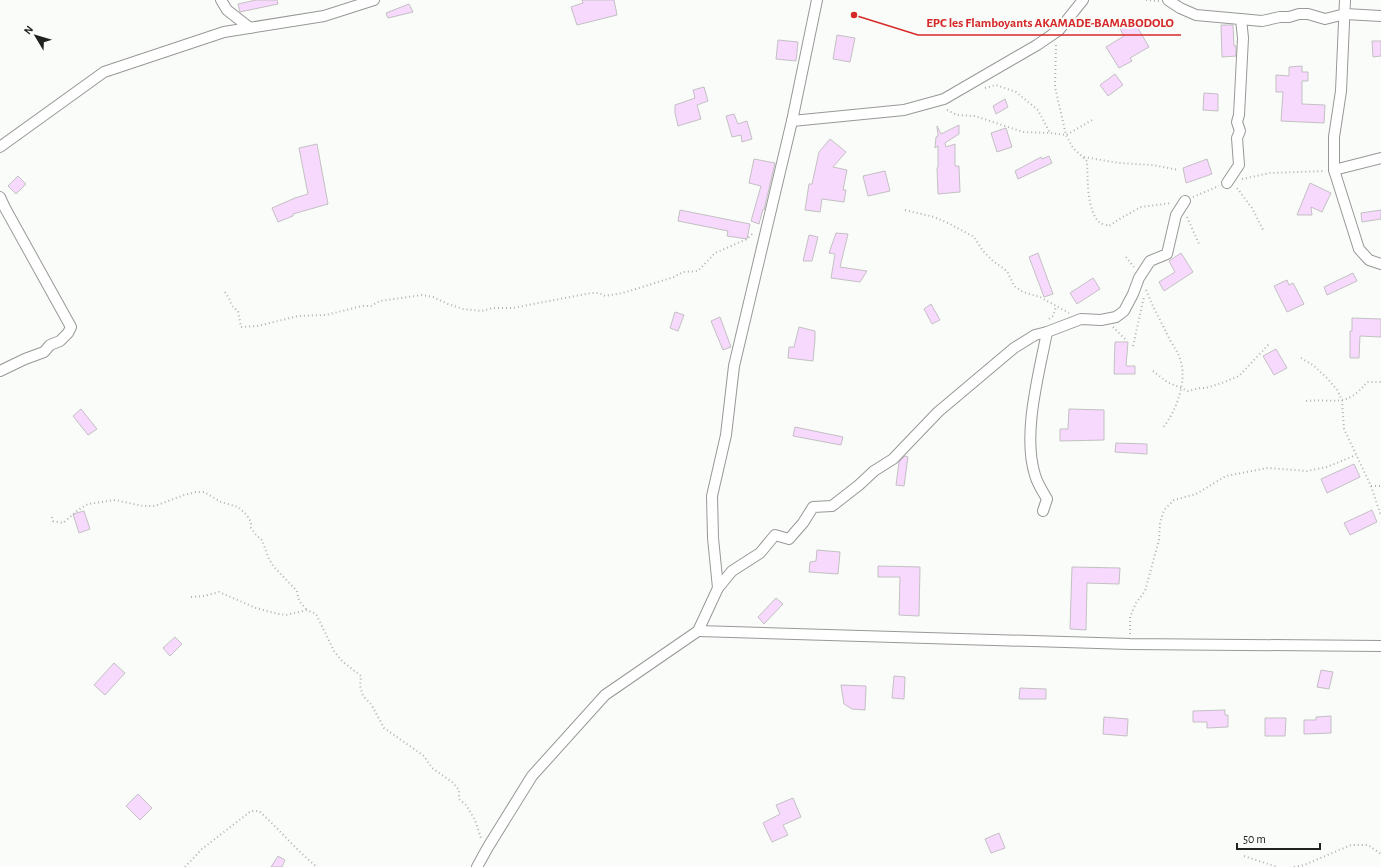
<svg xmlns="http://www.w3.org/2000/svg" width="1381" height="867" font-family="'Alegreya Sans',sans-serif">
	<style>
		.building { fill: #f8d9fe; stroke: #c3c0c3 }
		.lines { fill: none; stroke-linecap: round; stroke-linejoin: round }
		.minor-casing { stroke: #979996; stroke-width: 12 }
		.path { stroke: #b1b3b0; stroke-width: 2; stroke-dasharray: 1 3; stroke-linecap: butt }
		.minor { stroke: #fff; stroke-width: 10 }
		.leader { fill: none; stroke: #d62828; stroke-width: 1.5 }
		.callout-dot { fill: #d62828; stroke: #f9fcf8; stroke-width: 1.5 }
		.callout-label { font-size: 13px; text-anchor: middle; font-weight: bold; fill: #d62828; stroke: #f9fcf8; stroke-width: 4; stroke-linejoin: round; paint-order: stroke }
	</style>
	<rect width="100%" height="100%" fill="#f9fcf8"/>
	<!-- building -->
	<g class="building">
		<path d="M 256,0 L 277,0 L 278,4 L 240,12 L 238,4 Z"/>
		<path d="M 582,0 L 614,0 L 617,15 L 577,25 L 571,7 L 583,3 Z"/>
		<path d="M 409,4 L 413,12 L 388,18 L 386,13 Z"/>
		<path d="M 1132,18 L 1149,47 L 1130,58 L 1132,61 L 1119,68 L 1106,47 L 1124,36 L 1119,27 Z"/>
		<path d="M 1221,25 L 1233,25 L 1234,46 L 1236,46 L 1236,56 L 1222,57 Z"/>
		<path d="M 837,35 L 855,38 L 850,62 L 833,59 Z"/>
		<path d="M 778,40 L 798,42 L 796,61 L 776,59 Z"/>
		<path d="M 1372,41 L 1381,41 L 1381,56 L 1373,57 Z"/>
		<path d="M 1302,66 L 1302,72 L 1308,72 L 1308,81 L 1302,81 L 1302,104 L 1325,105 L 1324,123 L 1281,121 L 1283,92 L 1276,92 L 1276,75 L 1289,76 L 1289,67 Z"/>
		<path d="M 1115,74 L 1123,85 L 1108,96 L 1100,85 Z"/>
		<path d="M 704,87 L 708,101 L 697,105 L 701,119 L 678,126 L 675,113 L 675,105 L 695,98 L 693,90 Z"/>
		<path d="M 1204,93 L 1218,94 L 1218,111 L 1203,110 Z"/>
		<path d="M 1005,99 L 1008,107 L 996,114 L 993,106 Z"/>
		<path d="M 734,114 L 738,124 L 747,121 L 752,139 L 742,142 L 741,135 L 732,137 L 726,116 Z"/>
		<path d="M 959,125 L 959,134 L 945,143 L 946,147 L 955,144 L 955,166 L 959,166 L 960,192 L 938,194 L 937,168 L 938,167 L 938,146 L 935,148 L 936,137 L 938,136 L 937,126 L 941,134 Z"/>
		<path d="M 1006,128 L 1012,147 L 997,152 L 991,133 Z"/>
		<path d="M 830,139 L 846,152 L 833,167 L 847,170 L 843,190 L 846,190 L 844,202 L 822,199 L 820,212 L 805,210 L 809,184 L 812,184 L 819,152 Z"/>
		<path d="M 317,144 L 328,204 L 293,214 L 293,216 L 278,222 L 272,208 L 295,198 L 308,194 L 299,148 Z"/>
		<path d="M 1049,156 L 1052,163 L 1018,179 L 1015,171 L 1041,157 L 1042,159 Z"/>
		<path d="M 754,159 L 775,163 L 764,210 L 763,209 L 759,224 L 751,221 L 761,186 L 749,183 Z"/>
		<path d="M 1207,159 L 1212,174 L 1186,183 L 1183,168 Z"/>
		<path d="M 885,171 L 890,191 L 868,196 L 863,176 Z"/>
		<path d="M 18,176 L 26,184 L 16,194 L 8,186 Z"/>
		<path d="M 1310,183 L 1331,193 L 1322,212 L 1311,207 L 1312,215 L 1297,215 Z"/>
		<path d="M 680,210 L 750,224 L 747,239 L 727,236 L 728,231 L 678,221 Z"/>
		<path d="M 1381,210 L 1381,219 L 1362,222 L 1361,213 Z"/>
		<path d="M 836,233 L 848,234 L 840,267 L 867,271 L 860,282 L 831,278 L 835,254 L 829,253 Z"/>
		<path d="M 809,235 L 818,237 L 812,261 L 803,261 Z"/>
		<path d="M 1038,253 L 1053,294 L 1044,297 L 1029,257 Z"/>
		<path d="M 1181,253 L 1193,272 L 1164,291 L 1159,282 L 1175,272 L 1169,261 Z"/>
		<path d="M 1353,273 L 1357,281 L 1327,295 L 1324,287 Z"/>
		<path d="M 1093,278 L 1100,289 L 1077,304 L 1070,293 Z"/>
		<path d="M 1287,280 L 1289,285 L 1293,283 L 1304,304 L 1287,312 L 1274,286 Z"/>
		<path d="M 931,304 L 940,320 L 932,324 L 924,309 Z"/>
		<path d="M 675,312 L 684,315 L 678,331 L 670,328 Z"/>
		<path d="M 720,317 L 731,347 L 723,350 L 711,321 Z"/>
		<path d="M 1352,318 L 1381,319 L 1381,337 L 1360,336 L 1359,358 L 1350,358 L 1350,331 L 1352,331 Z"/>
		<path d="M 799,327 L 815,331 L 815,339 L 813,361 L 788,358 L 789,347 L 794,347 Z"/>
		<path d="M 1115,342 L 1128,342 L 1126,366 L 1135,366 L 1135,374 L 1114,374 Z"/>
		<path d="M 1276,349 L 1287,368 L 1274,375 L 1263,356 Z"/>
		<path d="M 81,409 L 97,429 L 88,435 L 73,416 Z"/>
		<path d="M 1069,409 L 1104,410 L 1104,440 L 1060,441 L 1060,429 L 1068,429 Z"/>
		<path d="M 795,427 L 843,437 L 841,445 L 793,436 Z"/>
		<path d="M 1116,443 L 1147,444 L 1147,454 L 1115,452 Z"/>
		<path d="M 905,456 L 908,457 L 904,486 L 896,485 L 899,462 Z"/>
		<path d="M 1354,464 L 1360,477 L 1327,493 L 1321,479 Z"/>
		<path d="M 1372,510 L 1377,522 L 1350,535 L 1344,523 Z"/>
		<path d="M 84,511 L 90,529 L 79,533 L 73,514 Z"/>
		<path d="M 817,550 L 840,552 L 838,574 L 809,572 L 810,562 L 816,561 Z"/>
		<path d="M 878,566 L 920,567 L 919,616 L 899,615 L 900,577 L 878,577 Z"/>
		<path d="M 1072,567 L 1120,568 L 1119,584 L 1087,583 L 1086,630 L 1070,629 Z"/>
		<path d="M 776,598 L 783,604 L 764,624 L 758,617 Z"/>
		<path d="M 175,637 L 182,644 L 170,656 L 163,648 Z"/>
		<path d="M 114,663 L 125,673 L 105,695 L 94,685 Z"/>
		<path d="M 1321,670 L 1333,672 L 1329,689 L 1317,687 Z"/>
		<path d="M 894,676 L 905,677 L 904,699 L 892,698 Z"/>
		<path d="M 841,685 L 866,686 L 865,710 L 852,709 L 844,704 Z"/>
		<path d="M 1020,688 L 1046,689 L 1046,699 L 1019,699 Z"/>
		<path d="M 1225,710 L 1225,715 L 1228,715 L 1228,727 L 1207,728 L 1207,722 L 1193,722 L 1193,711 Z"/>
		<path d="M 1331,716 L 1331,733 L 1304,734 L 1304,720 L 1316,720 L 1316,717 Z"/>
		<path d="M 1104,717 L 1128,719 L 1127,736 L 1103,734 Z"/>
		<path d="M 1265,718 L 1286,718 L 1285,736 L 1265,736 Z"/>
		<path d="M 138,794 L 152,808 L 140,820 L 126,806 Z"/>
		<path d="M 793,798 L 801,817 L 783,825 L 788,835 L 772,842 L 763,823 L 780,814 L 776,805 Z"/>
		<path d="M 999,833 L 1005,848 L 991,853 L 985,839 Z"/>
		<path d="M 278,856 L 285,860 L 282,867 L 271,867 Z"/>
	</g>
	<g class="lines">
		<defs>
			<g id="minor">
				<path d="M 221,0 L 227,10 L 250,28"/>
				<path d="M 1168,0 L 1180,8 L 1196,15 L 1262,21 L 1280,17 L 1289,17 L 1299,14 L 1308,14 L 1325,19 L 1345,14 L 1381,16"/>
				<path d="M 1345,0 L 1341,91 L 1334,137 L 1334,170 L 1359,249 L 1369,260 L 1381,264"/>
				<path d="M 792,121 L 904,110 L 944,99 L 1037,45 L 1059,30 L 1083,0"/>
				<path d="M 0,147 L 104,72 L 224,32 L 324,16 L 374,0"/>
				<path d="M 1334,170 L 1381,158"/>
				<path d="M 1227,183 L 1239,165 L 1237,138 L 1240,131 L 1237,122 L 1239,115 L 1243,38 L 1241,19"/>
				<path d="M 0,197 L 5,208 L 71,327 L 68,333 L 60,341 L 50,345 L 44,352 L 25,359 L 0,371"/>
				<path d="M 1043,511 L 1047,499 C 1043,492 1037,483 1035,475 C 1022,434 1039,374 1047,332"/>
				<path d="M 718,588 L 732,571 L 760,553 L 775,535 L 789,539 L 803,523 L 813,507 L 832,506 L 859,485 L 874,471 L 893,459 L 938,412 L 1014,348 L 1035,335 L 1047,332 L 1081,319 L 1101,320 L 1116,317 L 1124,311 L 1133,294 L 1139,278 L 1150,261 L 1167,254 L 1176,215 L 1185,201"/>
				<path d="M 698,631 L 1130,644 L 1381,646"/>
				<path d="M 477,867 L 488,847 L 532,776 L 605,695 L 698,631 L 718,588 L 713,538 L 712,496 L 726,435 L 734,366 L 792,121 L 817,0"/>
			</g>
		</defs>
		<!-- minor casing -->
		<use href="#minor" class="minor-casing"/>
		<!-- path -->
		<g class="path">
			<path d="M 1146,0 L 1159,1"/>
			<path d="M 1056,45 L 1055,87 L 1066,135 L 1073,148 L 1087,161 C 1088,178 1086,210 1100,223 C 1102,224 1107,225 1109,226 L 1121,218 L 1141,207 L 1172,203"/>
			<path d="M 985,88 L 996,85 L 1016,92 L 1038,110 L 1050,133 L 1066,135 L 1094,119"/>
			<path d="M 947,110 L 957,115 L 975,116 L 1023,132 L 1050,133"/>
			<path d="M 1084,157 L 1119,163 L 1153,165 L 1179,170"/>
			<path d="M 1242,179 L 1270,173 L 1325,171"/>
			<path d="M 1237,188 L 1252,208 L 1264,232"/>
			<path d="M 1193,197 L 1219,186"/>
			<path d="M 905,210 L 934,217 L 948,223 L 974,237 L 983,251 L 993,261 L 1007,271 L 1014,286 L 1023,292 L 1040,297 L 1069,313"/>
			<path d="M 1187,217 L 1199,244"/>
			<path d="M 1126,257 L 1134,267"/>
			<path d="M 1146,290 C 1150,299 1153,307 1158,316 C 1162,324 1166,332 1170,340 C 1174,347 1178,352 1180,359 C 1188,381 1176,412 1162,429"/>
			<path d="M 225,292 L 229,298 L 232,306 L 238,311 L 241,327 L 258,326 L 298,316 L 326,315 L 362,306 L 371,306 L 380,301 L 422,295 L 433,297 L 448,304 L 463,309 L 481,311 L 493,308 L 513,308 L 591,293 L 599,293 L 605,296 L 623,293 L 674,277 L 683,272 L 698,271 L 715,253 L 747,239 L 754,232"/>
			<path d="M 1049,319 L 1053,316 L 1056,307"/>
			<path d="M 1113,327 L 1125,339"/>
			<path d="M 1133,346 L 1144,297"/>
			<path d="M 1301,358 L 1313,365 L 1327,378 L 1338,391 L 1342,401 L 1344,429 L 1371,486 L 1381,516"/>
			<path d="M 1153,371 L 1167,382 L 1188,391 L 1200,388 L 1206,388 L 1222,383 L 1239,376 L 1270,343"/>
			<path d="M 1306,401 C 1333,398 1346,409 1367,382 L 1381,382"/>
			<path d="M 1371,486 L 1381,486"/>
			<path d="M 52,517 L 53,521 L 63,523 L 78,510 L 88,504 L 115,500 L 143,506 L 155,506 L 184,495 L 196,492 L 204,492 L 221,502 L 238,507 L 246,514 L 251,522 L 251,528 L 256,535 L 262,540 L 269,559 L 274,567 L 297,591 L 299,601 L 307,610"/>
			<path d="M 191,597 L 204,596 L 219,592 L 256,608 L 274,613 L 286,615 L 307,610 L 316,614 L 334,651 L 342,661 L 361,676 L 360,686 L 363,696 L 371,704 L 384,728 L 424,756 L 432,768 L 452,782 L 459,790 L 459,799 L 466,805 L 475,820 L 481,838"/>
			<path d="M 1130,634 L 1130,617 L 1136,603 L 1145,591 L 1159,540 L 1160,523 L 1164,510 L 1174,500 L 1196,494 L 1226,476 L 1268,468 L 1307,471 L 1327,467 L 1356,455"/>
			<path d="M 1244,856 L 1277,867"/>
			<path d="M 185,867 L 202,849 L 251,811 L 259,811 C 279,829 296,850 317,867"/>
			<path d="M 1294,867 L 1304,865 L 1351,845 L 1368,845 L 1381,854"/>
		</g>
		<!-- minor -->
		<use href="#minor" class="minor"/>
	</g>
	<!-- callouts -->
	<path class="leader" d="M854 15L918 35H1181"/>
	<circle class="callout-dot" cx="854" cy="15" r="4"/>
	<g class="callout-label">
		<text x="1050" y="27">EPC les Flamboyants AKAMADE-BAMABODOLO</text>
	</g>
	<!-- north arrow -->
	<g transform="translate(36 36) rotate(308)" stroke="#f9fcf8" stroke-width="3" paint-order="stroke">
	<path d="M0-3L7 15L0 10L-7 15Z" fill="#202120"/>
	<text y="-6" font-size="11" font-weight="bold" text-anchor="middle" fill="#202120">N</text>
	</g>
	<!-- scale -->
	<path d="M1237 843v6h83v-6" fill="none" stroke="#202120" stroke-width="2"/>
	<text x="1243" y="843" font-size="12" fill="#202120" stroke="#f9fcf8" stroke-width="3" paint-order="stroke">50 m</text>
</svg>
